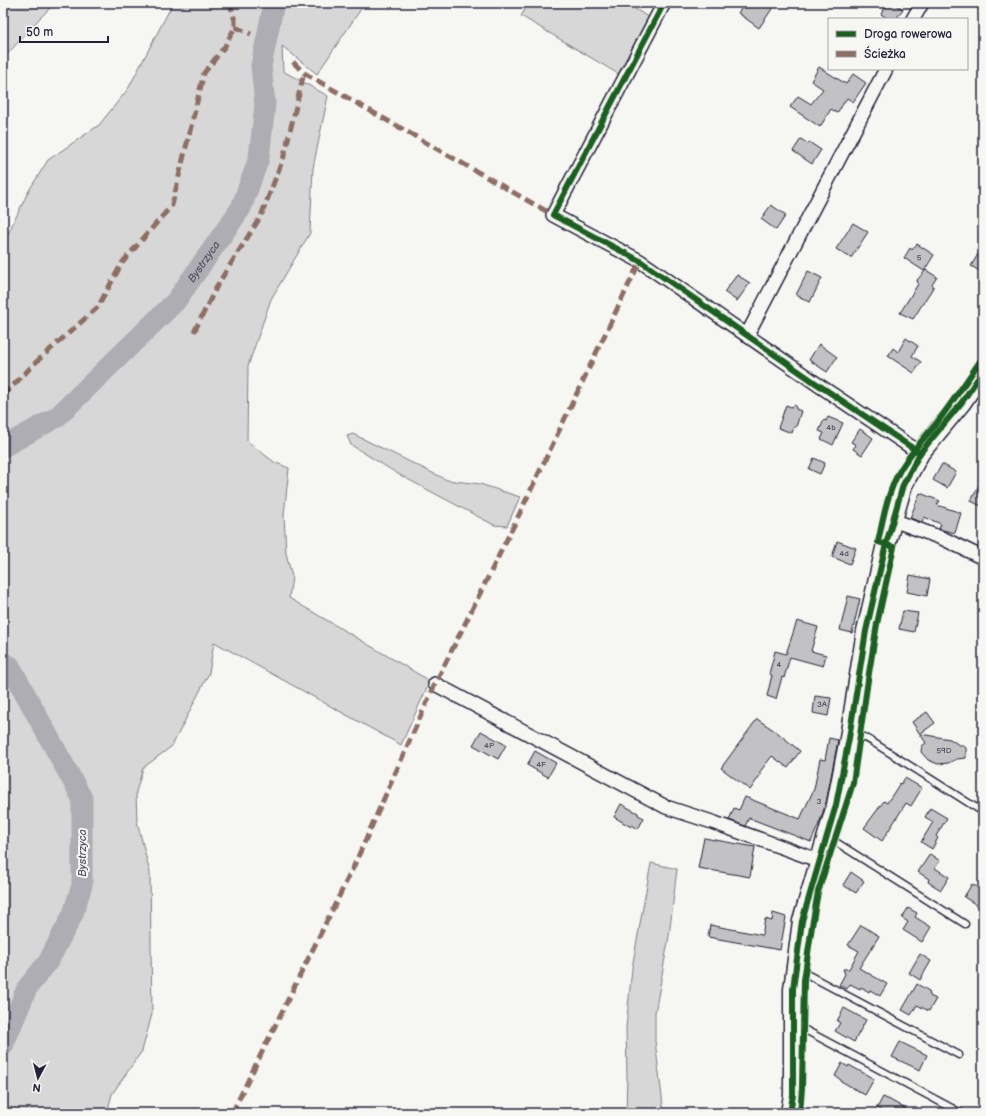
<svg xmlns="http://www.w3.org/2000/svg" width="986" height="1116" font-family="'Balsamiq Sans',sans-serif">
	<style>
		.green { fill: #d7d7d7; stroke: #7c7c89 }
		.lines { fill: none; stroke-linecap: round; stroke-linejoin: round }
		.river { stroke: #adadb3; stroke-width: 21 }
		.building { fill: #c2c2c4; stroke: #22223b }
		.lane-casing { stroke: #22223b; stroke-width: 9 }
		.street-casing { stroke: #22223b; stroke-width: 16 }
		.secondary-casing { stroke: #22223b; stroke-width: 21 }
		.lane { stroke: #f6f6f2; stroke-width: 6 }
		.street { stroke: #f6f6f2; stroke-width: 13 }
		.secondary { stroke: #f6f6f2; stroke-width: 18 }
		.quiet { stroke: #8d6e63; stroke-width: 5; stroke-dasharray: 10 5; stroke-linecap: butt }
		.cycleway-casing { stroke: #f6f6f2; stroke-width: 8 }
		.cycleway { stroke: #1b5e20; stroke-width: 6 }
		.labels { text-anchor: middle; dominant-baseline: central; stroke-width: 4; stroke-linejoin: round; paint-order: stroke }
		.number-label { font-size: 8px; fill: #4a4a5d }
		.water-label { font-size: 11px; font-style: italic; fill: #535365; stroke: #f6f6f2 }
	</style>
	<rect width="100%" height="100%" fill="#f6f6f2"/>
	<filter id="ink" filterUnits="userSpaceOnUse"><feTurbulence type="fractalNoise" baseFrequency=".025" numOctaves="2"/><feDisplacementMap in="SourceGraphic" scale="8" xChannelSelector="R" yChannelSelector="G"/><feConvolveMatrix kernelMatrix="1 2 1 2 8 2 1 2 1" color-interpolation-filters="sRGB"/></filter>
	<g filter="url(#ink)">
		<!-- green -->
		<g class="green">
			<path d="M 3,3 L 55,3 L 38,20 L 3,59 Z"/>
			<path d="M 173,3 L 365,3 L 317,74 L 282,46 L 283,71 L 328,96 L 313,168 L 310,233 L 271,299 L 248,366 L 247,441 L 274,462 L 289,468 L 284,515 L 286,553 L 292,577 L 289,598 L 430,681 L 401,745 L 214,642 L 209,673 L 172,746 L 143,768 L 136,792 L 137,821 L 150,873 L 152,1014 L 142,1051 L 112,1094 L 107,1113 L 3,1113 L 3,244 L 28,192 L 48,160 L 99,125 L 128,89 Z"/>
			<path d="M 527,3 L 626,3 L 651,19 L 620,75 L 521,16 L 528,4 Z"/>
			<path d="M 353,434 L 447,480 L 480,484 L 520,497 L 507,526 L 494,525 L 398,474 L 351,445 L 347,436 Z"/>
			<path d="M 651,863 L 677,869 L 669,936 L 655,1013 L 655,1041 L 664,1113 L 626,1113 L 627,1075 L 626,1028 L 632,968 Z"/>
		</g>
		<g class="lines">
			<!-- river -->
			<g class="river">
				<path id="s1" d="M 3,447 L 57,417 L 176,301 L 241,208 L 259,158 L 265,104 L 261,66 L 274,3"/>
				<path d="M 3,663 L 10,666 L 82,798 L 82,885 L 73,914 L 48,962 L 27,988 L 3,1046"/>
			</g>
		</g>
		<!-- building -->
		<g class="building">
			<path d="M 745,3 L 776,3 L 759,28 L 738,13 Z"/>
			<path d="M 888,3 L 893,3 L 903,9 L 896,19 L 888,19 L 881,14 Z"/>
			<path d="M 819,67 L 846,84 L 853,74 L 866,83 L 853,102 L 847,98 L 837,113 L 831,109 L 820,127 L 790,107 L 798,96 L 811,104 L 823,89 L 811,81 Z"/>
			<path d="M 801,139 L 808,144 L 809,142 L 821,150 L 812,164 L 793,151 Z"/>
			<path d="M 771,205 L 786,215 L 776,230 L 761,219 Z"/>
			<path d="M 853,223 L 868,232 L 851,258 L 836,249 Z"/>
			<path d="M 917,244 L 934,255 L 924,271 L 904,258 L 910,248 L 912,250 Z"/>
			<path d="M 983,246 L 983,273 L 971,266 Z"/>
			<path d="M 926,270 L 937,277 L 932,285 L 934,286 L 913,319 L 900,313 L 918,284 L 917,280 Z"/>
			<path d="M 808,271 L 822,278 L 810,302 L 796,295 Z"/>
			<path d="M 737,275 L 750,283 L 737,301 L 724,292 Z"/>
			<path d="M 906,338 L 918,346 L 912,356 L 921,362 L 914,373 L 888,356 L 893,348 L 898,352 Z"/>
			<path d="M 819,344 L 837,357 L 827,372 L 809,360 Z"/>
			<path d="M 786,405 L 791,407 L 795,405 L 796,409 L 801,411 L 796,427 L 794,427 L 792,433 L 778,428 Z"/>
			<path d="M 828,417 L 843,423 L 833,445 L 821,439 L 824,433 L 819,431 L 824,420 L 826,421 Z"/>
			<path d="M 860,429 L 873,438 L 862,455 L 853,449 L 856,445 L 851,442 Z"/>
			<path d="M 814,458 L 825,463 L 820,474 L 809,469 Z"/>
			<path d="M 942,464 L 956,472 L 947,488 L 933,480 Z"/>
			<path d="M 983,477 L 983,507 L 971,501 Z"/>
			<path d="M 920,493 L 940,501 L 937,505 L 961,513 L 955,533 L 939,529 L 941,524 L 924,517 L 922,522 L 910,518 Z"/>
			<path d="M 837,541 L 856,548 L 850,564 L 832,557 Z"/>
			<path d="M 910,575 L 930,579 L 927,596 L 907,592 Z"/>
			<path d="M 848,596 L 860,599 L 852,633 L 840,630 Z"/>
			<path d="M 903,611 L 918,613 L 914,632 L 899,629 Z"/>
			<path d="M 797,621 L 818,627 L 811,651 L 826,655 L 823,666 L 790,657 L 784,678 L 782,677 L 776,699 L 767,696 L 772,675 L 769,674 L 775,651 L 786,654 Z"/>
			<path d="M 815,696 L 831,698 L 828,716 L 813,713 Z"/>
			<path d="M 927,712 L 935,723 L 920,734 L 912,722 Z"/>
			<path d="M 757,719 L 778,733 L 800,751 L 788,768 L 772,756 L 759,773 L 761,774 L 750,790 L 721,768 Z"/>
			<path d="M 481,731 L 506,745 L 498,759 L 473,745 Z"/>
			<path d="M 920,734 L 950,739 L 959,745 L 963,745 L 966,748 L 966,758 L 957,759 L 948,763 L 938,764 L 928,760 L 921,752 L 922,746 L 926,743 Z"/>
			<path d="M 829,738 L 838,740 L 826,803 L 820,821 L 811,842 L 749,818 L 745,826 L 729,820 L 734,808 L 739,810 L 745,797 L 800,819 L 814,789 L 820,759 L 825,760 Z"/>
			<path d="M 535,751 L 556,763 L 548,777 L 527,765 Z"/>
			<path d="M 905,778 L 922,788 L 911,806 L 906,803 L 882,841 L 864,828 L 884,801 L 887,803 L 900,783 L 901,784 Z"/>
			<path d="M 621,804 L 638,813 L 638,815 L 644,818 L 638,829 L 632,825 L 631,827 L 614,817 Z"/>
			<path d="M 930,808 L 947,818 L 936,836 L 938,838 L 932,849 L 921,842 L 933,822 L 925,817 Z"/>
			<path d="M 704,838 L 755,847 L 750,877 L 698,868 Z"/>
			<path d="M 930,854 L 940,861 L 935,868 L 949,877 L 941,890 L 928,882 L 929,879 L 918,872 Z"/>
			<path d="M 851,872 L 864,881 L 856,893 L 843,885 Z"/>
			<path d="M 972,884 L 983,891 L 983,909 L 964,897 Z"/>
			<path d="M 908,908 L 917,913 L 915,917 L 931,927 L 922,942 L 903,930 L 908,922 L 902,918 Z"/>
			<path d="M 773,913 L 786,917 L 780,950 L 708,937 L 710,925 L 762,935 L 765,919 L 772,921 Z"/>
			<path d="M 861,925 L 879,936 L 859,968 L 887,984 L 880,996 L 870,990 L 869,992 L 861,987 L 860,989 L 850,984 L 847,989 L 839,985 L 845,974 L 843,969 L 849,969 L 859,951 L 848,945 Z"/>
			<path d="M 920,954 L 931,961 L 920,980 L 909,973 Z"/>
			<path d="M 917,984 L 929,991 L 930,996 L 936,999 L 929,1011 L 917,1005 L 911,1015 L 902,1010 Z"/>
			<path d="M 844,1008 L 866,1020 L 854,1042 L 835,1031 L 840,1023 L 837,1021 Z"/>
			<path d="M 900,1042 L 927,1055 L 920,1070 L 892,1057 Z"/>
			<path d="M 842,1063 L 848,1067 L 849,1065 L 874,1079 L 865,1095 L 841,1081 L 841,1080 L 835,1076 Z"/>
			<path d="M 883,1097 L 890,1100 L 913,1113 L 885,1113 L 877,1108 Z"/>
		</g>
		<g class="lines">
			<defs>
				<g id="lane">
					<path d="M 852,730 L 871,741 L 983,812"/>
					<path d="M 828,837 L 965,924"/>
					<path d="M 797,969 L 959,1055"/>
					<path d="M 796,1025 L 961,1113"/>
				</g>
				<g id="street">
					<path d="M 664,3 L 553,215 L 640,261 L 817,384 L 920,453"/>
					<path d="M 913,19 L 922,3"/>
					<path d="M 747,335 L 886,69"/>
					<path d="M 893,520 L 944,539 L 983,558"/>
					<path d="M 435,684 L 666,807 L 712,822 L 820,861"/>
				</g>
				<path id="secondary" d="M 790,1113 L 793,1095 L 793,989 L 802,921 L 836,805 L 849,738 L 866,631 L 886,544 L 903,485 L 920,453 L 962,402 L 983,371"/>
			</defs>
			<!-- lane casing -->
			<use href="#lane" class="lane-casing"/>
			<!-- street casing -->
			<use href="#street" class="street-casing"/>
			<!-- secondary casing -->
			<use href="#secondary" class="secondary-casing"/>
			<!-- lane -->
			<use href="#lane" class="lane"/>
			<!-- street -->
			<use href="#street" class="street"/>
			<!-- secondary -->
			<use href="#secondary" class="secondary"/>
			<!-- quiet -->
			<g class="quiet">
				<path d="M 235,27 L 251,34"/>
				<path d="M 293,62 L 304,73 L 553,215"/>
				<path d="M 194,332 L 218,284 L 261,216 L 284,156 L 304,73"/>
				<path d="M 3,396 L 35,363 L 98,307 L 122,263 L 172,205 L 204,73 L 225,46 L 235,27 L 235,21 L 230,3"/>
				<path d="M 232,1113 L 353,868 L 435,684 L 516,521 L 640,261"/>
			</g>
			<defs>
				<g id="cycleway">
					<path d="M 664,3 L 553,215 L 640,261 L 817,384 L 920,453"/>
					<path d="M 790,1113 L 793,1095 L 793,989 L 802,921 L 836,805 L 849,738 L 866,631 L 886,544 L 903,485 L 920,453 L 962,402 L 983,371"/>
					<path d="M 800,1113 L 802,1088 L 804,980 L 812,926 L 818,892 L 853,783 L 869,673 L 877,624 L 894,547 L 878,542 C 883,519 887,495 898,474 C 907,456 922,441 935,425 C 952,403 967,380 983,357"/>
				</g>
			</defs>
			<!-- cycleway casing -->
			<use href="#cycleway" class="cycleway-casing"/>
			<!-- cycleway -->
			<use href="#cycleway" class="cycleway"/>
		</g>
	</g>
	<g class="labels">
		<!-- number labels -->
		<g class="number-label">
			<text x="919" y="257">5</text>
			<text x="831" y="427">4b</text>
			<text x="844" y="553">4d</text>
			<text x="779" y="664">4</text>
			<text x="822" y="704">3A</text>
			<text x="489" y="745">4P</text>
			<text x="944" y="750">59D</text>
			<text x="541" y="764">4F</text>
			<text x="819" y="801">3</text>
		</g>
		<!-- water labels -->
		<g class="water-label">
			<text stroke="none"><textPath href="#s1" startOffset="276">Bystrzyca</textPath></text>
			<text transform="translate(82 853) rotate(-90)">Bystrzyca</text>
		</g>
	</g>
	<!-- margin -->
	<rect width="986" height="1116" fill="none" stroke="#f6f6f2" stroke-width="16"/>
	<rect x="8" y="8" width="970" height="1100" fill="none" stroke="#22223b" stroke-width="1.5" filter="url(#ink)"/>
	<!-- legend -->
	<rect x="828" y="18" width="140" height="52" fill="#f6f6f2" stroke="#a1a1a9"/>
	<rect x="836" y="31" width="20" height="6" fill="#1b5e20" stroke="#a1a1a9"/>
	<text x="864" y="38" font-size="12" fill="#22223b">Droga rowerowa</text>
	<rect x="836" y="51" width="20" height="6" fill="#8d6e63" stroke="#a1a1a9"/>
	<text x="864" y="58" font-size="12" fill="#22223b">Ścieżka</text>
	<!-- north arrow -->
	<g transform="translate(38 1078) rotate(187)" stroke="#f6f6f2" stroke-width="3" paint-order="stroke">
	<path d="M0-3L7 15L0 10L-7 15Z" fill="#22223b"/>
	<text y="-6" font-size="11" font-weight="bold" text-anchor="middle" fill="#22223b">N</text>
	</g>
	<!-- scale -->
	<path d="M20 36v6h88v-6" fill="none" stroke="#22223b" stroke-width="2"/>
	<text x="26" y="36" font-size="12" fill="#22223b" stroke="#f6f6f2" stroke-width="3" paint-order="stroke">50 m</text>
</svg>
